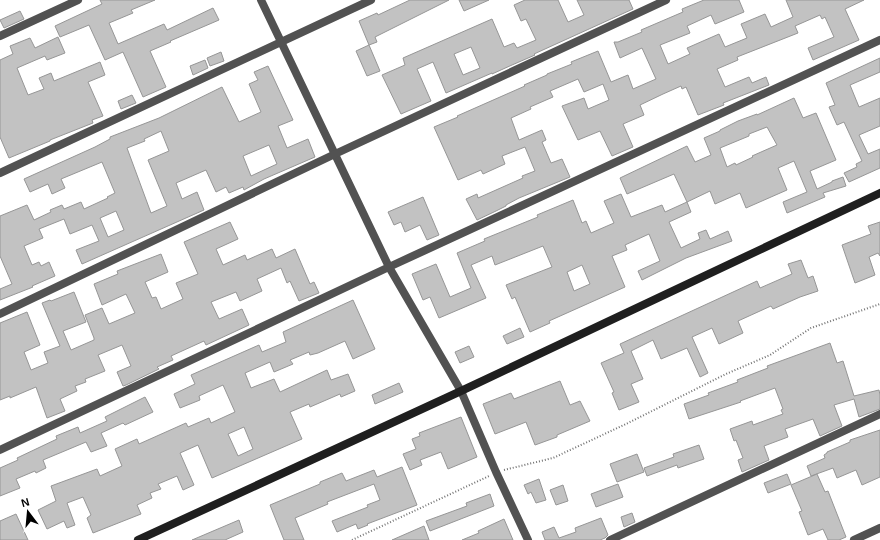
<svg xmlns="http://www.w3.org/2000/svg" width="880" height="540" font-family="Arial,sans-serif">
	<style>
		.building { fill: #c2c2c2; stroke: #969696; fill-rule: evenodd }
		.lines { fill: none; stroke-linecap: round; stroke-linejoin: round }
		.path { stroke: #747474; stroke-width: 2; stroke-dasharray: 1 2; stroke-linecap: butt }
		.street { stroke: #525252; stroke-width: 8 }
		.secondary { stroke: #1f1f1f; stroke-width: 8 }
	</style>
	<rect width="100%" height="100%" fill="#fff"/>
	<!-- building -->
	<g class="building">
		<path d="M 100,0 L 155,0 L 131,10 L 133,13 L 109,23 L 118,44 L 164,24 L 167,30 L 213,8 L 219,20 L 170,41 L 171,42 L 150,51 L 166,87 L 143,97 L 123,52 L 105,60 L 89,25 L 60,37 L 55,26 L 102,4 Z"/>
		<path d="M 410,0 L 449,0 L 375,37 L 377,42 L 369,45 L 359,21 L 377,13 L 378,15 Z"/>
		<path d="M 459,0 L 489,0 L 464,11 Z"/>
		<path d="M 525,0 L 558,0 L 568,22 L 584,15 L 577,0 L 629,0 L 633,9 L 534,54 L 535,55 L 512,65 L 492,74 L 492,73 L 446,93 L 433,62 L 417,69 L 431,101 L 401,114 L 382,75 L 405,65 L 403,58 L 492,19 L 504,47 L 514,43 L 517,48 L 536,40 L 526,19 L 521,21 L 514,5 ZM 471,47 L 480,68 L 463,75 L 454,54 Z"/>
		<path d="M 704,0 L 739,0 L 744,12 L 715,24 L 711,15 L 687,26 L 690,33 L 660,45 L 668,64 L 690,54 L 687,48 L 719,34 L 725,47 L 747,38 L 741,24 L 765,14 L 771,27 L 793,17 L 786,0 L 864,0 L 845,9 L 859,40 L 813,60 L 808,48 L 834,37 L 825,17 L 822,19 L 820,15 L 795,26 L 798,33 L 737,57 L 738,60 L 717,69 L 725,87 L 749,77 L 752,83 L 766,77 L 769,85 L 723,103 L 724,105 L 698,115 L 686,87 L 682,89 L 681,86 L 663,94 L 640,105 L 644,115 L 623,124 L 633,147 L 612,156 L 600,131 L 578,140 L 562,106 L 584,98 L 588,109 L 609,100 L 603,84 L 584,92 L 578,79 L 550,91 L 553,97 L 530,107 L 531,109 L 511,118 L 519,140 L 542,130 L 546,140 L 542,142 L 551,163 L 562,159 L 570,177 L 519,198 L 506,205 L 506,206 L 496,211 L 477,220 L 466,199 L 477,194 L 478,198 L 523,178 L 522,176 L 535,171 L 525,147 L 502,156 L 505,164 L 483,174 L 481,170 L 458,180 L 434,127 L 458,117 L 457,116 L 525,86 L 524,85 L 547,75 L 547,74 L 572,64 L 571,62 L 598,51 L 611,82 L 628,75 L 633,89 L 656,79 L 642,48 L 620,58 L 614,42 L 618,42 L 642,32 L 641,30 L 683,12 L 682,9 Z"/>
		<path d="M 20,11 L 24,19 L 4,28 L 0,20 Z"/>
		<path d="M 58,37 L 65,53 L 47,60 L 45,56 L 17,68 L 28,95 L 44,89 L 39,78 L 51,73 L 54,81 L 100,62 L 105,75 L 88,82 L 103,116 L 92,120 L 93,123 L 50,140 L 50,141 L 9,158 L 0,137 L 0,60 L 13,54 L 10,46 L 30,38 L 35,48 Z"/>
		<path d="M 369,45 L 380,71 L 367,76 L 356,51 Z"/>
		<path d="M 221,52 L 224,61 L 210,66 L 207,58 Z"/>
		<path d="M 880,58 L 880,72 L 850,85 L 859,107 L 880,98 L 880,126 L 859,135 L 868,154 L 880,149 L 880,168 L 849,182 L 844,173 L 857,167 L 856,164 L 862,161 L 844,122 L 837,125 L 829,107 L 835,105 L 826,83 Z"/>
		<path d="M 205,60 L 208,68 L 193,75 L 190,66 Z"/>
		<path d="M 268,66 L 293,120 L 278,126 L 287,148 L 308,139 L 315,157 L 264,179 L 244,190 L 243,187 L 229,193 L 226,187 L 216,192 L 206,170 L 176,183 L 182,199 L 197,192 L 204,210 L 82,264 L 76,250 L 99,241 L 92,225 L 70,234 L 64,219 L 39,229 L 43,238 L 24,246 L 32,265 L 39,262 L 41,266 L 49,262 L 55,276 L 32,286 L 33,287 L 0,300 L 0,289 L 12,284 L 0,256 L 0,216 L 27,205 L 34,220 L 51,212 L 50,210 L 62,205 L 64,209 L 81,202 L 84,209 L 108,198 L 107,197 L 115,193 L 102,162 L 61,179 L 65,188 L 52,194 L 48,184 L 30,192 L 24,179 L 95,147 L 110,139 L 110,137 L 159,118 L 222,87 L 239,122 L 261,112 L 249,84 L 258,80 L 254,72 ZM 161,131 L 169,151 L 148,160 L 167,206 L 151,213 L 127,148 L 145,141 L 144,139 ZM 269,145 L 277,164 L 251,176 L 243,156 ZM 116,211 L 124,230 L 108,237 L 100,218 Z"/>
		<path d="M 132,95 L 136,103 L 121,109 L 118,101 Z"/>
		<path d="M 794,98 L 803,118 L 816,113 L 836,160 L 810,171 L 817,189 L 832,182 L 832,181 L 843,177 L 846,186 L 823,193 L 825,197 L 787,213 L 783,202 L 807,192 L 794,161 L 778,168 L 787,190 L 746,208 L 740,193 L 715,204 L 710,191 L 687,202 L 674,174 L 627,194 L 620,178 L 687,146 L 695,162 L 711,155 L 704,138 L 720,131 L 720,130 L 738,121 L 757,114 L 757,115 ZM 767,127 L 777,145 L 752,156 L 753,157 L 736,165 L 735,163 L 727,167 L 720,148 L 749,136 L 749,134 Z"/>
		<path d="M 621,194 L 631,217 L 662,205 L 665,212 L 687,202 L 691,212 L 669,222 L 681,248 L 700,239 L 698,233 L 706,230 L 710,239 L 728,231 L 732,241 L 686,258 L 642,280 L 638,271 L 660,261 L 649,234 L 625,245 L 627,250 L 612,256 L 625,287 L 549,321 L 550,323 L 530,332 L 515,297 L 512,299 L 506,285 L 552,267 L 543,246 L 495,265 L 492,256 L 471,265 L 486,298 L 439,318 L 430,297 L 423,300 L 412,274 L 436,264 L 450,297 L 471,288 L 457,253 L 485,241 L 484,239 L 538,217 L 537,215 L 573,200 L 582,223 L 586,221 L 591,233 L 614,223 L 604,201 ZM 582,265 L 590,284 L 574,291 L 567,272 Z"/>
		<path d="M 423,197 L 439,235 L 427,240 L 420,225 L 405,232 L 401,222 L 394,225 L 388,212 Z"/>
		<path d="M 230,222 L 238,239 L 216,249 L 223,265 L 245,255 L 247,260 L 272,249 L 276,258 L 295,249 L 310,284 L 314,282 L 319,293 L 299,301 L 290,281 L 287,283 L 281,268 L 257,279 L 262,291 L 240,301 L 236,292 L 211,302 L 219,319 L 242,309 L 249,325 L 206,345 L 204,341 L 171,356 L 173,360 L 157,367 L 159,369 L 126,385 L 123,386 L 117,372 L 131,366 L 122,345 L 98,355 L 105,371 L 85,379 L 86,382 L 75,386 L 77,391 L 60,399 L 65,411 L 47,418 L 36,387 L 10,398 L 10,396 L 0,400 L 0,323 L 27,312 L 40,345 L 24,352 L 31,370 L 48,363 L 44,352 L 60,346 L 42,303 L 50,300 L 51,301 L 74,292 L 86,322 L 63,331 L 71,350 L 94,340 L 94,338 L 85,315 L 102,308 L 109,324 L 135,313 L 126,294 L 102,305 L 94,284 L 118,274 L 117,271 L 161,254 L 168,272 L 145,282 L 152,298 L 156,297 L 161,309 L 183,299 L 176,283 L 198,274 L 184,242 Z"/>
		<path d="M 880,222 L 880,256 L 878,253 L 869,257 L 875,275 L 855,283 L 842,245 L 871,234 L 868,226 Z"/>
		<path d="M 801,260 L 808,278 L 813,276 L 818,291 L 800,297 L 773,309 L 771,306 L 738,321 L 743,333 L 719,344 L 712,328 L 692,337 L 708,373 L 700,377 L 687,348 L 661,359 L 653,340 L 631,351 L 643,379 L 631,384 L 639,402 L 619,410 L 612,393 L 614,392 L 601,363 L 624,353 L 620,344 L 757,281 L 760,288 L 792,274 L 788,264 Z"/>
		<path d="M 353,300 L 375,349 L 353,359 L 345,341 L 318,353 L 310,355 L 309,352 L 290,360 L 293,364 L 274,372 L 270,362 L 245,373 L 251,388 L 274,379 L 280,392 L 327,370 L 331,380 L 348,374 L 355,391 L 341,397 L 340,394 L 310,407 L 309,404 L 290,412 L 302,439 L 212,478 L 198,445 L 180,453 L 194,485 L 183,490 L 177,476 L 158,484 L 161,489 L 150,493 L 152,498 L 137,505 L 141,514 L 93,533 L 87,518 L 91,515 L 83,497 L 67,503 L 75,525 L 67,528 L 64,521 L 47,529 L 38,510 L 56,501 L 51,486 L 97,469 L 100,476 L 122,466 L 115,449 L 137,439 L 139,444 L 186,423 L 188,427 L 209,418 L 211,423 L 235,412 L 223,385 L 199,396 L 200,400 L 180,408 L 174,394 L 195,384 L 191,375 L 259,345 L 262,352 L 286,342 L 283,332 ZM 244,427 L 253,449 L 238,456 L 228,434 Z"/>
		<path d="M 520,328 L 524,337 L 507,344 L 503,336 Z"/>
		<path d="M 830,343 L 837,363 L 843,361 L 854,396 L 879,390 L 880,395 L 880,409 L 859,417 L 854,399 L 834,405 L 842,426 L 820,436 L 813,419 L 785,429 L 788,437 L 764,446 L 769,460 L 742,472 L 738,460 L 743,458 L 736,440 L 734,441 L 730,429 L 752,421 L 753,425 L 783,414 L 781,410 L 783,409 L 775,388 L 740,401 L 741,402 L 689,419 L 684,404 L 709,395 L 708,393 L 738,382 L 737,380 L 768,368 L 767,366 Z"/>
		<path d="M 469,346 L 474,357 L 460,363 L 455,352 Z"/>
		<path d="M 560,381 L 570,405 L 580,401 L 590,421 L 557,435 L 557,437 L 535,445 L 526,422 L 495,434 L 483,404 L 511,393 L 514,399 Z"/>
		<path d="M 399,383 L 403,392 L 375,404 L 372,395 Z"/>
		<path d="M 145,397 L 153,412 L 125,425 L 123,423 L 101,433 L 107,446 L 91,452 L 86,442 L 43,460 L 46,468 L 36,473 L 35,471 L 16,479 L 20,488 L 0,496 L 0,468 L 18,460 L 17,458 L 57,439 L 56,436 L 78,427 L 80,433 L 107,421 L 105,417 Z"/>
		<path d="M 461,417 L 477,457 L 448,469 L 441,452 L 420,460 L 422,465 L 410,470 L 403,454 L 416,449 L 412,439 L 420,436 L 419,433 Z"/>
		<path d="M 880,430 L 880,477 L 862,485 L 856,470 L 837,478 L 833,468 L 811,476 L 807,466 L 825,458 L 824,455 L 827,453 L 827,452 L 850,442 L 850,440 Z"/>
		<path d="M 699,445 L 704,459 L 678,468 L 677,465 L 647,476 L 644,468 L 674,457 L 673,454 Z"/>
		<path d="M 637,454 L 644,472 L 617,482 L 610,464 Z"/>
		<path d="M 402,467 L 417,505 L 367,524 L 368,525 L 358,529 L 356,524 L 337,532 L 332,521 L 368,507 L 367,505 L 380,500 L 374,484 L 327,502 L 328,504 L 295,518 L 304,540 L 284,540 L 270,505 L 320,484 L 320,482 L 342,473 L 346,481 L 374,470 L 377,477 Z"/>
		<path d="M 787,474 L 791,484 L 768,493 L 764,483 Z"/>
		<path d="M 817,474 L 825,492 L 828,491 L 846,537 L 839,540 L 828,540 L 823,529 L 808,535 L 799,512 L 802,511 L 791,485 Z"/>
		<path d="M 539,479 L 546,500 L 536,503 L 531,492 L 528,494 L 524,485 Z"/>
		<path d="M 618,484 L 623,497 L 596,507 L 591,494 Z"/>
		<path d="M 563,485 L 568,501 L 556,505 L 550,490 Z"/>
		<path d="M 490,494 L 494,506 L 430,531 L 426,521 L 467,506 L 466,503 Z"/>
		<path d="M 632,513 L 635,522 L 624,527 L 621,517 Z"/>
		<path d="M 16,514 L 28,540 L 0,540 L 0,521 Z"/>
		<path d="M 601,518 L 608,535 L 605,538 L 600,540 L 545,540 L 542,532 L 554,527 L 559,538 L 576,532 L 575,528 Z"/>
		<path d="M 504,519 L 513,540 L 462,540 L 479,533 L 478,531 Z"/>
		<path d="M 239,520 L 243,532 L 225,540 L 192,540 Z"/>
		<path d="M 424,526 L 429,540 L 392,540 Z"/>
	</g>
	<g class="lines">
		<!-- path -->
		<g class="path">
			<path d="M 504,470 L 553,458 L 626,424 L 726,374 L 770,355 L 811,328 L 880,304"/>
			<path d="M 352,540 L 489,476"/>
		</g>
		<!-- street -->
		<g class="street">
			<path d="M 261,0 L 389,267 L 461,391 L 496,472 L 528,540"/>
			<path d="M 0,36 L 78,0"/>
			<path d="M 0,173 L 371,0"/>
			<path d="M 0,314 L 335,154 L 666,0"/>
			<path d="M 0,450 L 389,267 L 880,40"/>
			<path d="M 610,540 L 880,414"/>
			<path d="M 854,540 L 880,528"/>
		</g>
		<!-- secondary -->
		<path class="secondary" d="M 138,540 L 461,391 L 880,193"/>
	</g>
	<!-- north arrow -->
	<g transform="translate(28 512) rotate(344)" stroke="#ffffff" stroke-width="3" paint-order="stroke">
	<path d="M0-3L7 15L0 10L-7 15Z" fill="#000000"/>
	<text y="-6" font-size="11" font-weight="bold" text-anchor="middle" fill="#000000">N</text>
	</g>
</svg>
